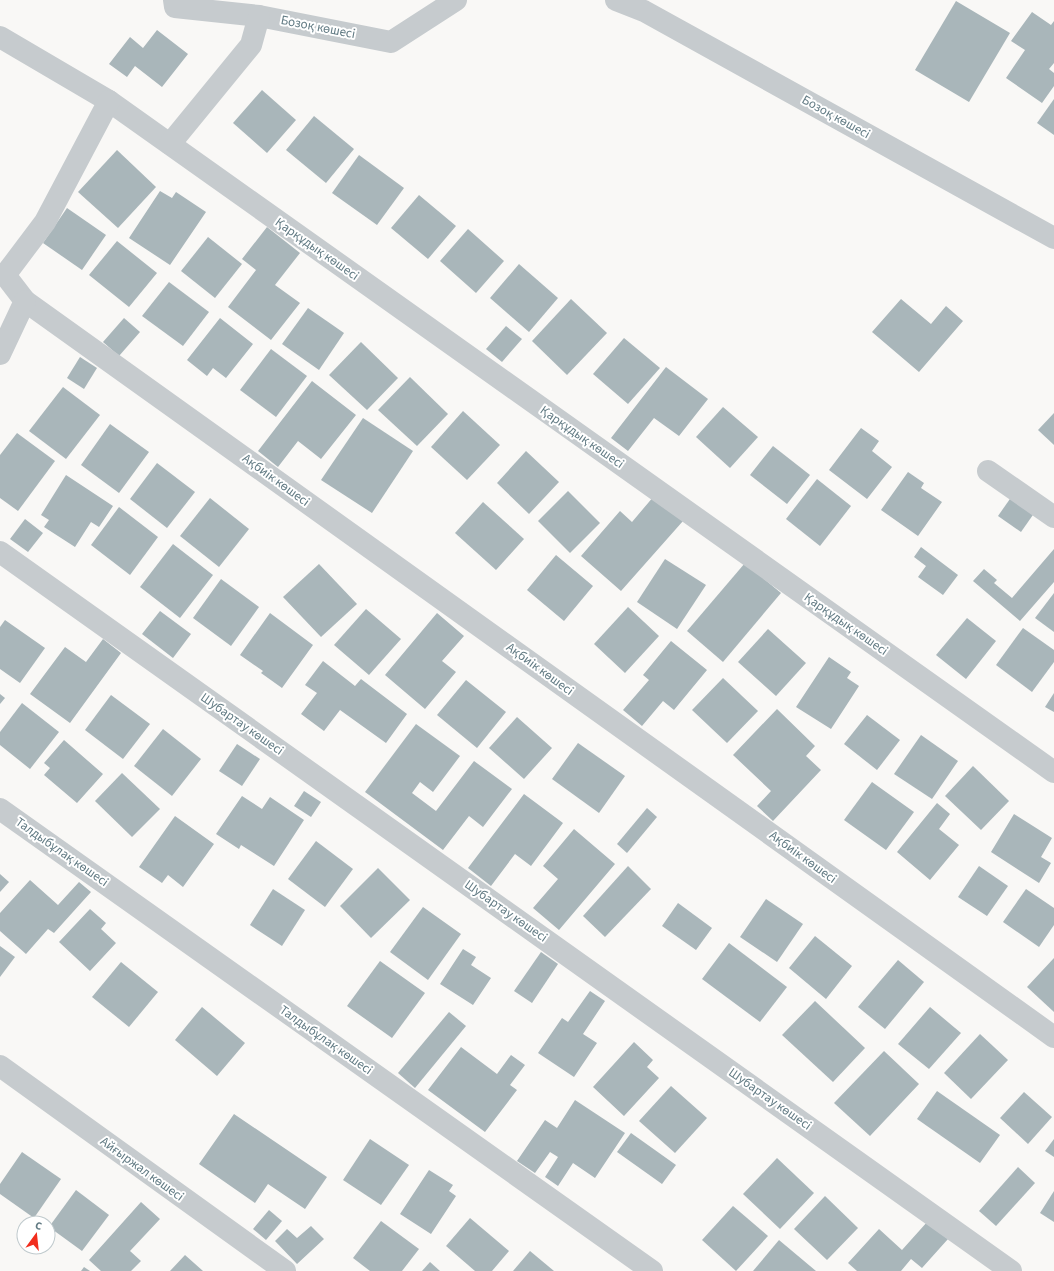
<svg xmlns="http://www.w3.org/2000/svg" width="1054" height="1271" font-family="'Source Sans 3',sans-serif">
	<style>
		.building { fill: #a9b6ba }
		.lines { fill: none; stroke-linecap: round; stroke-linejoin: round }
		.minor { stroke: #c6cbce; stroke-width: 22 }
		.labels { text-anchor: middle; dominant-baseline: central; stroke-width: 4; stroke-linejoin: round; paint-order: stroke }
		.street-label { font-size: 13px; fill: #617a83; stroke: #fff }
	</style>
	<rect width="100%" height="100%" fill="#f9f8f6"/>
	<!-- building -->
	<g class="building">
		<path d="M 956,1 L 1010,33 L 969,102 L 915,70 Z"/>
		<path d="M 1032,12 L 1051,25 L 1054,21 L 1054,63 L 1049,69 L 1054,73 L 1054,86 L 1042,103 L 1006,78 L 1025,50 L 1011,41 Z"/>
		<path d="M 157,30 L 188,54 L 162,87 L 135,66 L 127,77 L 109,64 L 130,37 L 143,48 Z"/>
		<path d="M 262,90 L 296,120 L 267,153 L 233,123 Z"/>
		<path d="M 1054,99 L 1054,135 L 1037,123 Z"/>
		<path d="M 314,116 L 354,149 L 326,183 L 286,150 Z"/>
		<path d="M 117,150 L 156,187 L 118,228 L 78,192 Z"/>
		<path d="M 359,155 L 404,188 L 377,225 L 332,193 Z"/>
		<path d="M 160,191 L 172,198 L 176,192 L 206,212 L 170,265 L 129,238 Z"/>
		<path d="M 419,195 L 456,226 L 428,259 L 391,228 Z"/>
		<path d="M 67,208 L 106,235 L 82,270 L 43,243 Z"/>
		<path d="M 267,227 L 300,253 L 275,285 L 300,303 L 271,340 L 228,307 L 256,270 L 242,259 Z"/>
		<path d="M 468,229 L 504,261 L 476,293 L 440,261 Z"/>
		<path d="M 208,237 L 242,264 L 215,298 L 181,271 Z"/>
		<path d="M 117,241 L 157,273 L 129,307 L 89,275 Z"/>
		<path d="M 519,264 L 558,298 L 529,332 L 490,298 Z"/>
		<path d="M 169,282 L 209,312 L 183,346 L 142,316 Z"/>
		<path d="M 571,299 L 607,333 L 567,375 L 532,341 Z"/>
		<path d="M 901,299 L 931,324 L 946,306 L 963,321 L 919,372 L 872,332 Z"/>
		<path d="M 308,308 L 344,333 L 319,370 L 282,344 Z"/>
		<path d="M 124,318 L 140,332 L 119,356 L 103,342 Z"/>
		<path d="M 220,318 L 253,344 L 226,378 L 213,368 L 207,376 L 187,360 Z"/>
		<path d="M 506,326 L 522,339 L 502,362 L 486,349 Z"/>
		<path d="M 624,338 L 660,368 L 628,404 L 593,374 Z"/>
		<path d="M 361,342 L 398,378 L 367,410 L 329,375 Z"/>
		<path d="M 271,349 L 307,376 L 276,417 L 240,390 Z"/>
		<path d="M 80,357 L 97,368 L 84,389 L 67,378 Z"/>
		<path d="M 666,367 L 708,399 L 679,436 L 654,418 L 628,451 L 611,438 Z"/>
		<path d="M 410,377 L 448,414 L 417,446 L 378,410 Z"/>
		<path d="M 312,381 L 356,415 L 321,459 L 298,441 L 278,467 L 258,451 Z"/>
		<path d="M 63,387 L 100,415 L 66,459 L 29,431 Z"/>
		<path d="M 723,407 L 758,437 L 730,468 L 696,437 Z"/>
		<path d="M 463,411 L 500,445 L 467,480 L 431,447 Z"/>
		<path d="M 1054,413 L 1054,445 L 1038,430 Z"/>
		<path d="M 363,418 L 413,451 L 372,513 L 321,480 Z"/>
		<path d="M 110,424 L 149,452 L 119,493 L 81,465 Z"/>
		<path d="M 861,428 L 879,441 L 872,451 L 892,467 L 867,499 L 829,470 Z"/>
		<path d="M 17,433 L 55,461 L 18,511 L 0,498 L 0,455 Z"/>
		<path d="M 773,446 L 810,475 L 787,504 L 750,475 Z"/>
		<path d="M 526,451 L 559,482 L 529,514 L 497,483 Z"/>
		<path d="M 157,463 L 195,492 L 167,528 L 130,499 Z"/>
		<path d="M 908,472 L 924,483 L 921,488 L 942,502 L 918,536 L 881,510 Z"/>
		<path d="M 66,475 L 113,506 L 99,527 L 91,522 L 75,547 L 44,527 L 49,520 L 41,515 Z"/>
		<path d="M 817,479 L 851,506 L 820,546 L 786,519 Z"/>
		<path d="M 568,491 L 600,523 L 570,553 L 538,521 Z"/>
		<path d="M 654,496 L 683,521 L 621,591 L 581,556 L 620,511 L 632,522 Z"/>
		<path d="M 1012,496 L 1035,512 L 1021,532 L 998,516 Z"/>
		<path d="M 210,498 L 249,529 L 219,567 L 180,536 Z"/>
		<path d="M 483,502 L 524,539 L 496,570 L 455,533 Z"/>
		<path d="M 119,507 L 158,537 L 130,575 L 91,545 Z"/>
		<path d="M 25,519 L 43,533 L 28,552 L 10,539 Z"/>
		<path d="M 173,544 L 213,575 L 180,618 L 140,587 Z"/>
		<path d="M 921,547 L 958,575 L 943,595 L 918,577 L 926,566 L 914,557 Z"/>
		<path d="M 1054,549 L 1054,582 L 1020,621 L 973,581 L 984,569 L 997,580 L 994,583 L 1012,598 Z"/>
		<path d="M 556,555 L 593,586 L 564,621 L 527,590 Z"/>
		<path d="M 665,559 L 706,585 L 677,629 L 637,602 Z"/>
		<path d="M 745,563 L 781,593 L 723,662 L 687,631 Z"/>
		<path d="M 319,564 L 357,604 L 321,637 L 283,597 Z"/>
		<path d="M 221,579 L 259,607 L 231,646 L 193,618 Z"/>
		<path d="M 1054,593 L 1054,632 L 1035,618 Z"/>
		<path d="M 628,607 L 659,636 L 625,673 L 594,644 Z"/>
		<path d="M 366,609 L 401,639 L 369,675 L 334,645 Z"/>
		<path d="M 160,611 L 191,634 L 173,658 L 142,634 Z"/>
		<path d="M 270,613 L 313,645 L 282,688 L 261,673 L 263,671 L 240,655 Z"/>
		<path d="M 437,613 L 464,636 L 442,661 L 456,672 L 425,709 L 385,675 Z"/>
		<path d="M 967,618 L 996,641 L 966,679 L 936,655 Z"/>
		<path d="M 5,620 L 45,648 L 20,683 L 0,669 L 0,627 Z"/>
		<path d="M 1023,628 L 1054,650 L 1054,662 L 1032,692 L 996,665 Z"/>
		<path d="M 768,629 L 806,663 L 776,696 L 738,662 Z"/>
		<path d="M 103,639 L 121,653 L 70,723 L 30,694 L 65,647 L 86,662 Z"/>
		<path d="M 671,641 L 707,670 L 674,710 L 663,701 L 642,726 L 623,710 L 649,680 L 643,675 Z"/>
		<path d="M 829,657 L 851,672 L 847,678 L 859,686 L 831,729 L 796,707 Z"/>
		<path d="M 323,661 L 355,686 L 361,679 L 407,714 L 386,743 L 340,710 L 324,731 L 301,714 L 317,693 L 305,685 Z"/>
		<path d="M 723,678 L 758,711 L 727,743 L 692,710 Z"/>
		<path d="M 466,680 L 506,712 L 477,748 L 437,715 Z"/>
		<path d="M 1054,693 L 1054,712 L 1045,707 Z"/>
		<path d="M 0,694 L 5,698 L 0,704 Z"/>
		<path d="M 111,695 L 150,724 L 123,759 L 85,730 Z"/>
		<path d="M 22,703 L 59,732 L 30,769 L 0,745 L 0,732 Z"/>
		<path d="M 777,709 L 815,746 L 806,756 L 821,770 L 773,821 L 757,806 L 771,791 L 733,755 Z"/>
		<path d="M 867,715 L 900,740 L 877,770 L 844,744 Z"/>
		<path d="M 517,717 L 552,748 L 524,779 L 489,748 Z"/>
		<path d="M 416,724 L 460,756 L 433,792 L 420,782 L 412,793 L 436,811 L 474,761 L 512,789 L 483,827 L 469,816 L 443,850 L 365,792 Z"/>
		<path d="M 163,729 L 201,759 L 172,796 L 134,766 Z"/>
		<path d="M 921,735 L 958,761 L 932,799 L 894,774 Z"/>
		<path d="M 64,740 L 103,774 L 77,803 L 44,775 L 50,768 L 44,763 Z"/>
		<path d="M 578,743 L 625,776 L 599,813 L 552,779 Z"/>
		<path d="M 237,744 L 260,759 L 242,786 L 219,771 Z"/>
		<path d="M 973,766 L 1009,801 L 981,830 L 945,796 Z"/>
		<path d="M 122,773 L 160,809 L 132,837 L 95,801 Z"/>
		<path d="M 872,782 L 914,812 L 886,850 L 844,820 Z"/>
		<path d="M 304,791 L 321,802 L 311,817 L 294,806 Z"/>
		<path d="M 524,794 L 563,823 L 531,866 L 515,854 L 491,886 L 468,868 Z"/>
		<path d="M 242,796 L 262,809 L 270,797 L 304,820 L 274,866 L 241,845 L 239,849 L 216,834 Z"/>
		<path d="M 937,803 L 950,814 L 939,829 L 959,845 L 930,880 L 897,852 Z"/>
		<path d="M 647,808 L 657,817 L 627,853 L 617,844 Z"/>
		<path d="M 1014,814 L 1052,838 L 1041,857 L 1051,863 L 1039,883 L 991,852 Z"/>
		<path d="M 175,816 L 214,844 L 183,887 L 168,875 L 162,883 L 139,867 Z"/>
		<path d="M 574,829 L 615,864 L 559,930 L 533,908 L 558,879 L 543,866 Z"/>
		<path d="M 316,841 L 353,869 L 325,907 L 288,879 Z"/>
		<path d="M 628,866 L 651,889 L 605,937 L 583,916 Z"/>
		<path d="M 979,866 L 1008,886 L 987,916 L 958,897 Z"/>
		<path d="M 378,868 L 410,900 L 371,938 L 340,906 Z"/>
		<path d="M 0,874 L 9,882 L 0,892 Z"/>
		<path d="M 30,880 L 58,905 L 79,882 L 91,892 L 54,933 L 48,929 L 26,954 L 0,931 L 0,913 Z"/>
		<path d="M 273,889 L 305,910 L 282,946 L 250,925 Z"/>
		<path d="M 1026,889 L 1054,908 L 1054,925 L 1039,947 L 1003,922 Z"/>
		<path d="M 766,899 L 803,924 L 777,962 L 740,937 Z"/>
		<path d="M 678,903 L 712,928 L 696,950 L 662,926 Z"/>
		<path d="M 423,907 L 461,934 L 428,980 L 390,952 Z"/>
		<path d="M 90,909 L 106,923 L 101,929 L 116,943 L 90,971 L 59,942 Z"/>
		<path d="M 815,936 L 852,966 L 826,999 L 789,968 Z"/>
		<path d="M 729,943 L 787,987 L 760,1022 L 702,979 Z"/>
		<path d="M 0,946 L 15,957 L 0,977 Z"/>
		<path d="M 463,949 L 476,957 L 471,965 L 491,978 L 473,1005 L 440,984 Z"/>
		<path d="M 541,952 L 558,964 L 532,1003 L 514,991 Z"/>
		<path d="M 1054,958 L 1054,1012 L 1027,987 Z"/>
		<path d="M 898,960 L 924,982 L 885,1029 L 858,1007 Z"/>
		<path d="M 380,961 L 425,993 L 392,1038 L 347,1006 Z"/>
		<path d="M 121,962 L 158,992 L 129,1027 L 92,997 Z"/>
		<path d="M 590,991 L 605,1001 L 583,1034 L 597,1043 L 574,1077 L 538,1053 L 562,1018 L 568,1022 Z"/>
		<path d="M 815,1001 L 865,1048 L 833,1082 L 782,1035 Z"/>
		<path d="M 202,1007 L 245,1043 L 217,1076 L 175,1040 Z"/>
		<path d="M 930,1007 L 961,1033 L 929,1069 L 898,1044 Z"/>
		<path d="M 449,1012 L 466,1026 L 415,1088 L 398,1073 Z"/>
		<path d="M 980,1034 L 1008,1060 L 971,1099 L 944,1073 Z"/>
		<path d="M 634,1042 L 653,1060 L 647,1067 L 659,1078 L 624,1116 L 593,1087 Z"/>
		<path d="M 461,1047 L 497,1074 L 511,1055 L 525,1065 L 510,1085 L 517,1090 L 485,1132 L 428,1090 Z"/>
		<path d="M 884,1051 L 919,1084 L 870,1136 L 834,1103 Z"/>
		<path d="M 671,1086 L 707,1118 L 675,1153 L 639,1121 Z"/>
		<path d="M 937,1091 L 1000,1135 L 980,1163 L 917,1119 Z"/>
		<path d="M 1024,1092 L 1052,1117 L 1028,1144 L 1000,1118 Z"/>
		<path d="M 575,1100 L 625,1133 L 595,1178 L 573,1163 L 558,1186 L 545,1177 L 558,1157 L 550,1152 L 535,1173 L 517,1161 L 545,1120 L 557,1128 Z"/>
		<path d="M 234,1114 L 327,1177 L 305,1209 L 268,1184 L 255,1203 L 199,1164 Z"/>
		<path d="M 631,1133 L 676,1165 L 662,1184 L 617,1152 Z"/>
		<path d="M 370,1139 L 409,1165 L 381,1205 L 343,1180 Z"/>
		<path d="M 1054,1139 L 1054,1157 L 1045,1151 Z"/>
		<path d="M 22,1152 L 61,1179 L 34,1218 L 0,1194 L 0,1184 Z"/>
		<path d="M 777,1158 L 814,1193 L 780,1229 L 743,1194 Z"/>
		<path d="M 1018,1167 L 1035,1183 L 996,1226 L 979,1211 Z"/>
		<path d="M 429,1170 L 453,1185 L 449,1191 L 456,1196 L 431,1234 L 400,1214 Z"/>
		<path d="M 76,1190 L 109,1215 L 82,1251 L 49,1227 Z"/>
		<path d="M 1054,1191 L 1054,1222 L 1040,1213 Z"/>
		<path d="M 825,1196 L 858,1228 L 827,1260 L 794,1229 Z"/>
		<path d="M 141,1202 L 160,1219 L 130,1251 L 141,1261 L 131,1271 L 101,1271 L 89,1260 Z"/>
		<path d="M 733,1206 L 768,1236 L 736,1271 L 702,1240 Z"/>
		<path d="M 269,1210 L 282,1221 L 266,1240 L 253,1229 Z"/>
		<path d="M 470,1218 L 509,1251 L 492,1271 L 475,1271 L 446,1246 Z"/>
		<path d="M 381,1221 L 419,1249 L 402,1271 L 370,1271 L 353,1258 Z"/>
		<path d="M 928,1221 L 948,1239 L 922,1268 L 911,1259 L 901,1271 L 857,1271 L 848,1263 L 879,1229 L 902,1250 Z"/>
		<path d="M 311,1226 L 324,1239 L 297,1264 L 275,1241 L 287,1229 L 297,1238 Z"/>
		<path d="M 779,1240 L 816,1271 L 753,1271 Z"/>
		<path d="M 530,1251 L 554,1271 L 513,1271 Z"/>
		<path d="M 185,1255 L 203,1271 L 170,1271 Z"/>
		<path d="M 430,1262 L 440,1271 L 422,1271 Z"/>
		<path d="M 84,1267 L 90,1271 L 81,1271 Z"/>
	</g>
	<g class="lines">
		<!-- minor -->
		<g class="minor">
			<path d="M 174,0 L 175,7 L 259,16 L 391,42 L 456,0"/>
			<path d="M 616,0 L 644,11 L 1054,238"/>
			<path d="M 0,37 L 109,101 L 1054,772"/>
			<path d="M 109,101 L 45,222 L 5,275 L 25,301 L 1054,1037"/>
			<path d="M 170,144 L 251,45 L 259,16"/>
			<path d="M 0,354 L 25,301"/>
			<path d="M 988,471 L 1054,517"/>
			<path d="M 0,552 L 1011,1271"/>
			<path d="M 0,809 L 652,1271"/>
			<path d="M 0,1066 L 285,1271"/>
		</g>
	</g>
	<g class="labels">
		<!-- street labels -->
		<g class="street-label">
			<text transform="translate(318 27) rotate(11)">Бозоқ көшесі</text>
			<text transform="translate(836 117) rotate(29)">Бозоқ көшесі</text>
			<text transform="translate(317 249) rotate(35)">Қарқұдық көшесі</text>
			<text transform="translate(582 437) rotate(35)">Қарқұдық көшесі</text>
			<text transform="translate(276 480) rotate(36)">Ақбиік көшесі</text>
			<text transform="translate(846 624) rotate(35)">Қарқұдық көшесі</text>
			<text transform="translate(540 669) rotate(36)">Ақбиік көшесі</text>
			<text transform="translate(242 724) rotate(35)">Шубартау көшесі</text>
			<text transform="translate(62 852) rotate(35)">Талдыбұлақ көшесі</text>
			<text transform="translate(803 857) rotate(36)">Ақбиік көшесі</text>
			<text transform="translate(506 911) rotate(35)">Шубартау көшесі</text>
			<text transform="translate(326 1040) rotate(35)">Талдыбұлақ көшесі</text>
			<text transform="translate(770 1099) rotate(35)">Шубартау көшесі</text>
			<text transform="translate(142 1169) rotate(36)">Айғыржал көшесі</text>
		</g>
	</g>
	<!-- north arrow -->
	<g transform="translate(36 1235) rotate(15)"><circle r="19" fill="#ffffff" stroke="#c0cacd"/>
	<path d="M0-3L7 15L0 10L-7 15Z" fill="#f12d1d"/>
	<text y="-6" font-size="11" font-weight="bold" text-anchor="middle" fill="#617a83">С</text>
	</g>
</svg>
